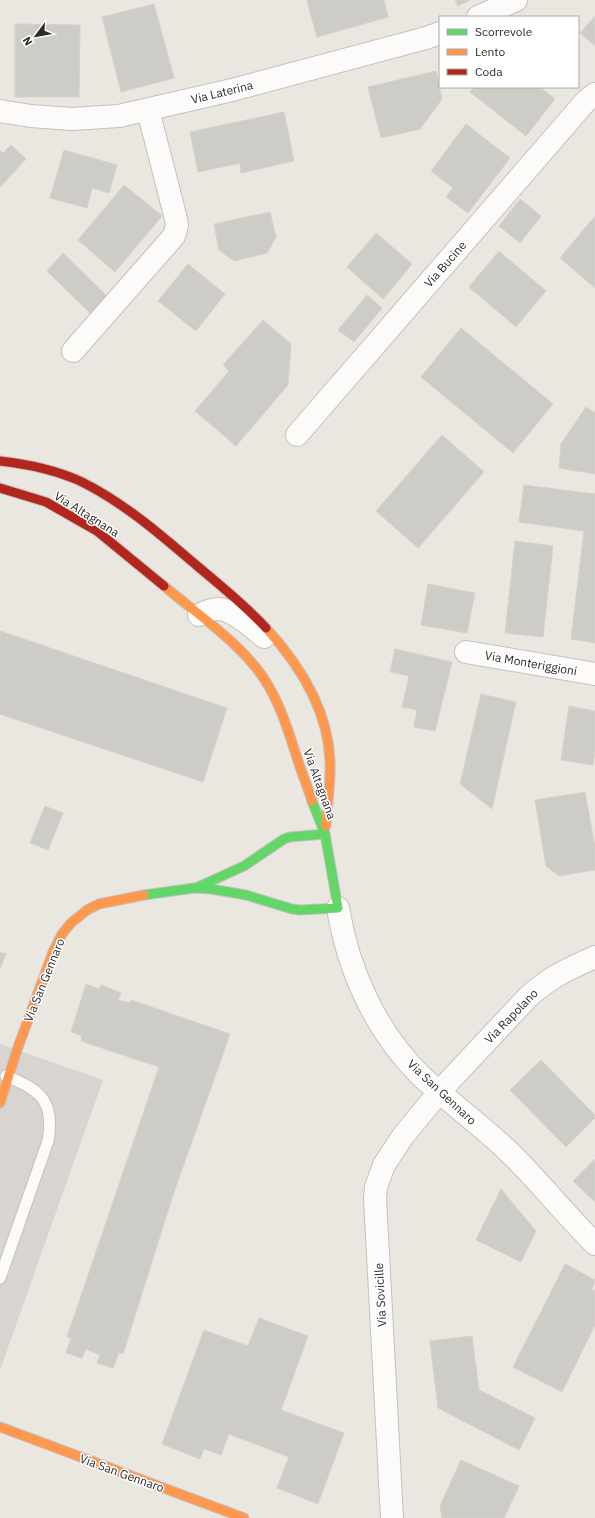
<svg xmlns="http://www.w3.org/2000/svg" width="595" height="1518" font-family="'IBM Plex Sans',sans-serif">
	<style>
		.plaza { fill: #d8d4cf }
		.building { fill: #ceccc7; stroke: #d5d2cc }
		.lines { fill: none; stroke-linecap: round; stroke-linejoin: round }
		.lane-casing { stroke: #c3c2c1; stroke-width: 13 }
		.street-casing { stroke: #c3c2c1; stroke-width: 24 }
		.fast-casing { stroke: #c3c2c1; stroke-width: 11 }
		.slow-casing { stroke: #c3c2c1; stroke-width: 11 }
		.jam-casing { stroke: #c3c2c1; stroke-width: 11 }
		.lane { stroke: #fcfbfa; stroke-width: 11 }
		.street { stroke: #fcfbfa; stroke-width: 22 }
		.fast { stroke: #63d668; stroke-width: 9 }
		.slow { stroke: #ff974d; stroke-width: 9 }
		.jam { stroke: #b3261e; stroke-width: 9 }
		.labels { text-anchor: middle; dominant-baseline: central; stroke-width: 3; stroke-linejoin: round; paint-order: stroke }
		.street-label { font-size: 12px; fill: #2b2b2b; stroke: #fff }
	</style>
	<rect width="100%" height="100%" fill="#eae6e0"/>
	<!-- plaza -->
	<path class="plaza" d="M 0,1044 L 103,1080 L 0,1370 Z"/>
	<!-- building -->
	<g class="building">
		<path d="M 310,0 L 384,0 L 388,17 L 317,37 L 307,1 Z"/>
		<path d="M 455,0 L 470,0 L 458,6 Z"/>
		<path d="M 154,4 L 174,78 L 121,92 L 102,17 Z"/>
		<path d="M 595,16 L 595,46 L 580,33 Z"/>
		<path d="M 15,24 L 80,25 L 79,97 L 15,97 Z"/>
		<path d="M 436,71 L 442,99 L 420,129 L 381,138 L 368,87 Z"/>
		<path d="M 474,87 L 540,87 L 555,99 L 526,136 L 470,92 Z"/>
		<path d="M 284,112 L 294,161 L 241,173 L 240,163 L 198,172 L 190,132 Z"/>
		<path d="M 466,124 L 510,158 L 468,213 L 446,197 L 453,188 L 431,171 Z"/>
		<path d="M 11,145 L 26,159 L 0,187 L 0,150 L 3,153 Z"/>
		<path d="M 64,150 L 117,165 L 109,193 L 92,188 L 87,208 L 50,198 Z"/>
		<path d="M 124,185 L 162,216 L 115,272 L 78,240 Z"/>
		<path d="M 520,199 L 541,216 L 520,243 L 499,226 Z"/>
		<path d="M 270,212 L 276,237 L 267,253 L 234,261 L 219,250 L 214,224 Z"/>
		<path d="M 595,216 L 595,288 L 560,258 Z"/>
		<path d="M 376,233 L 412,264 L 383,299 L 347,267 Z"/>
		<path d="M 499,251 L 546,291 L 516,327 L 469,287 Z"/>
		<path d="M 63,253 L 111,300 L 94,317 L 47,271 Z"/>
		<path d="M 188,264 L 225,294 L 196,331 L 158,301 Z"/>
		<path d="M 367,295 L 382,308 L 354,342 L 338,330 Z"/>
		<path d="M 263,320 L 291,344 L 288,385 L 236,446 L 195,411 L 229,371 L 223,365 Z"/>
		<path d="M 461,328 L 553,404 L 513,453 L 421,377 Z"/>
		<path d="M 586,407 L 595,413 L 595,474 L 559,468 L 561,444 Z"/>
		<path d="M 442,435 L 484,472 L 418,548 L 376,511 Z"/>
		<path d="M 524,485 L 595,494 L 595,643 L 571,639 L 584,531 L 519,522 Z"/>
		<path d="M 515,541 L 553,546 L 543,637 L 505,633 Z"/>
		<path d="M 428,584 L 475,593 L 467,633 L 421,625 Z"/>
		<path d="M 0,631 L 227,708 L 203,782 L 0,714 Z"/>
		<path d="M 395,649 L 452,662 L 435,731 L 414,727 L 417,710 L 402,707 L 409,676 L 390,672 Z"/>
		<path d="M 481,694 L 516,702 L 492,809 L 460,784 Z"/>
		<path d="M 569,706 L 595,711 L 595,751 L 593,765 L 561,760 Z"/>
		<path d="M 585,792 L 595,847 L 595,870 L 559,876 L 546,866 L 535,800 Z"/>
		<path d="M 45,806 L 63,813 L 48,850 L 30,843 Z"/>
		<path d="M 0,952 L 6,954 L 0,969 Z"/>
		<path d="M 86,984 L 99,989 L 101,985 L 121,993 L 118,1000 L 130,1003 L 131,1000 L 230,1034 L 173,1195 L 123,1354 L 119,1353 L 113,1368 L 97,1363 L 100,1355 L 86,1349 L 82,1358 L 66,1353 L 71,1338 L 67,1337 L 159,1067 L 81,1041 L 82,1036 L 71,1032 Z"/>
		<path d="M 541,1060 L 595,1115 L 595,1118 L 566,1147 L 510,1090 Z"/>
		<path d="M 595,1159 L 595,1202 L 573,1181 Z"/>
		<path d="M 501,1189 L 536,1231 L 521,1262 L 476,1240 Z"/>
		<path d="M 565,1264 L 595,1280 L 592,1290 L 595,1291 L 595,1325 L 562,1392 L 513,1367 Z"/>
		<path d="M 259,1318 L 308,1336 L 281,1410 L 344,1433 L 318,1504 L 277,1488 L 289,1457 L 229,1434 L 221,1455 L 204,1449 L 200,1459 L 162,1444 L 204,1330 L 248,1346 Z"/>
		<path d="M 472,1336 L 479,1390 L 535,1418 L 519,1450 L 438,1408 L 430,1341 Z"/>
		<path d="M 461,1460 L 519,1486 L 504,1518 L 442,1518 L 440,1506 Z"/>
	</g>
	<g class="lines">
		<defs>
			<path id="lane" d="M 0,1278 L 48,1141 C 55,1102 41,1090 6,1076"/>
			<g id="street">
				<path d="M 478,17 L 516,0"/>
				<path d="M 0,111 L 31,116 L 72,119 L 119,116 L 232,90 L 426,38 L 440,33"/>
				<path d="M 73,351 L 174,236 L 177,226 L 176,219 L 148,110"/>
				<path d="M 297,435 L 586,101 L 595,94"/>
				<path d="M 199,615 C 205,612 211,609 218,609 C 233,609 253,628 264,637"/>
				<path d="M 466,652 L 595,674"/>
				<path d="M 338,908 C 348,970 376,1032 421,1076 C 449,1102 481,1125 508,1151 C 539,1181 565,1214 595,1244"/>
				<path d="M 392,1518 L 375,1198 L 376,1187 L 384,1165 L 403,1136 L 440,1091 L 527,998 C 550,977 568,969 595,957"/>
			</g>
			<g id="fast">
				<path d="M 198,887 L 244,866 L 284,839 L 290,837 L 325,834"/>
				<path d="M 144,895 L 194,888 L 211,889 L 246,895 L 292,909 L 300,910 L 338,908 L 325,834 L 312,801"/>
			</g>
			<g id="slow">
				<path d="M 164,586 C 198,615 247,647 269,687 C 283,711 290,737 299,764 C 303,776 308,788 312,801"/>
				<path d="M 266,628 C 300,665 328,710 330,761 C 331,783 327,805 326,826"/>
				<path d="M 0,1103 L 17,1050 L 53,952 L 62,934 L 71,923 L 87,910 L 99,904 L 144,895"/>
				<path d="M 0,1427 L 244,1518"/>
			</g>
			<g id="jam">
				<path d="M 0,461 C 27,464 55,470 80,481 C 123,502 160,534 196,565 C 220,585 245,605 266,628"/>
				<path d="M 0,488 L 46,502 L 97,531 L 164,586"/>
			</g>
		</defs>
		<!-- lane casing -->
		<use href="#lane" class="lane-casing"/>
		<!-- street casing -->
		<use href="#street" class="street-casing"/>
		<!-- fast casing -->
		<use href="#fast" class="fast-casing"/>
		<!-- slow casing -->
		<use href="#slow" class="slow-casing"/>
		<!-- jam casing -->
		<use href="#jam" class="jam-casing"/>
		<!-- lane -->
		<use href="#lane" class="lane"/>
		<!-- street -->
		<use href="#street" class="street"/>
		<!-- fast -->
		<use href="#fast" class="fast"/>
		<!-- slow -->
		<use href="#slow" class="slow"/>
		<!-- jam -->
		<use href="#jam" class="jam"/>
	</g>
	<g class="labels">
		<!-- street labels -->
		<g class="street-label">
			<text transform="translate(222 92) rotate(-14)">Via Laterina</text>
			<text transform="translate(445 264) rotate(-49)">Via Bucine</text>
			<text transform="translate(87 514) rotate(32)">Via Altagnana</text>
			<text transform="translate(531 663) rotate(10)">Via Monteriggioni</text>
			<text transform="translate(320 784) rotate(70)">Via Altagnana</text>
			<text transform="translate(44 980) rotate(-68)">Via San Gennaro</text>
			<text transform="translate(511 1016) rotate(-46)">Via Rapolano</text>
			<text transform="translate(442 1092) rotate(43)">Via San Gennaro</text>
			<text transform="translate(380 1295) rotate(-93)">Via Sovicille</text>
			<text transform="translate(122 1473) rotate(20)">Via San Gennaro</text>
		</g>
	</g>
	<!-- legend -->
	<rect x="439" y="16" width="140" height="72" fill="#ffffff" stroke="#aaaaaa"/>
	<rect x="447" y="29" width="20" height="6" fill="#63d668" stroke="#aaaaaa"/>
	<text x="475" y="36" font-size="12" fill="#2b2b2b">Scorrevole</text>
	<rect x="447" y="49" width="20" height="6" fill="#ff974d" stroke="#aaaaaa"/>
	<text x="475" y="56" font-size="12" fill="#2b2b2b">Lento</text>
	<rect x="447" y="69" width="20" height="6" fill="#b3261e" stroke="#aaaaaa"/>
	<text x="475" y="76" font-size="12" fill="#2b2b2b">Coda</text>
	<!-- north arrow -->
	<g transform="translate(36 36) rotate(238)" stroke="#ffffff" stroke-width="3" paint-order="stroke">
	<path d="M0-3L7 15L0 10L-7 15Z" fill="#2b2b2b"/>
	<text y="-6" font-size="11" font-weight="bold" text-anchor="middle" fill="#2b2b2b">N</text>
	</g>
</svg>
